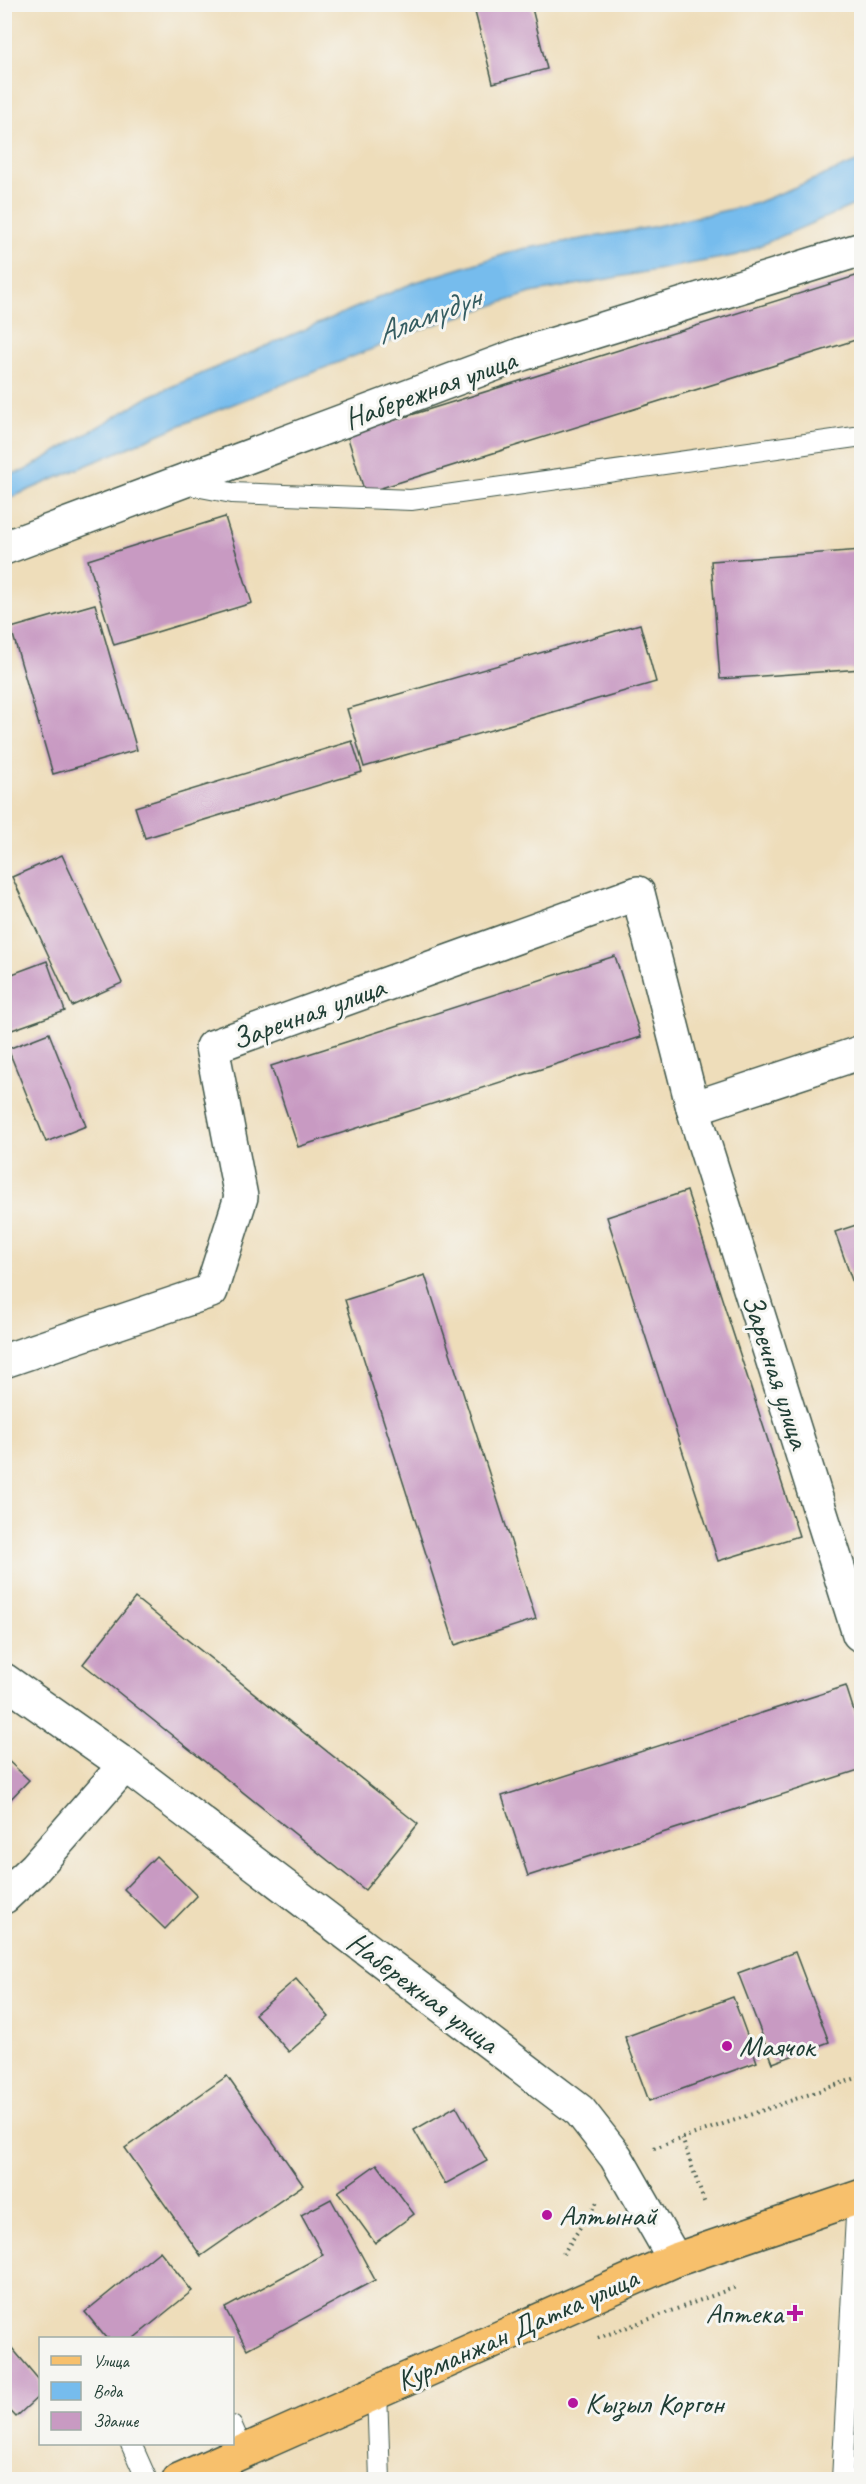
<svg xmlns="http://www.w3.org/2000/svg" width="866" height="2484" font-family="Caveat,sans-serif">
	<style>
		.water { fill: #76bced; stroke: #4a7c90; stroke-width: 1.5 }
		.building { fill: #c89ac2 }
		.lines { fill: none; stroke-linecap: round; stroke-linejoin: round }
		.lane-casing { stroke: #3e5548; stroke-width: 22 }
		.street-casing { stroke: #3e5548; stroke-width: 36 }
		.primary-casing { stroke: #3e5548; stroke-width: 36 }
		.path { stroke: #3e5548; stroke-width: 4; stroke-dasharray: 1.5 4.5; stroke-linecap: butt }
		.lane { stroke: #fff; stroke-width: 20 }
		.street { stroke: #fff; stroke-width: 33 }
		.primary { stroke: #f7c06c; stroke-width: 33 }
		.poi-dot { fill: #b5179e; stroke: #f6f6f2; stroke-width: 2 }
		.labels { text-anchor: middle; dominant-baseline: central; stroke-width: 6; stroke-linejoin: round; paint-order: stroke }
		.street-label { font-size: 30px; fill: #1f3d34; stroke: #f6f6f2 }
		.poi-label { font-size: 30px; fill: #1f3d34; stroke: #f6f6f2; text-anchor: start }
		.water-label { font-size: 32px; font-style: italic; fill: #355d62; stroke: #f6f6f2 }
	</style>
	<rect width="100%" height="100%" fill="#f6f6f2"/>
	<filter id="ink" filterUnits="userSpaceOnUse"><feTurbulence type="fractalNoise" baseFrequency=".0167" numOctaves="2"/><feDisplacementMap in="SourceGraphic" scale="12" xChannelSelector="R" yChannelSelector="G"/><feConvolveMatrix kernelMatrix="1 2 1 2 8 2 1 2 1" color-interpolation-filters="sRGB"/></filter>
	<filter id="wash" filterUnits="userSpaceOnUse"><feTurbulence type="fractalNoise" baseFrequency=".008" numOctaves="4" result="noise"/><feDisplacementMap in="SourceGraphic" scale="24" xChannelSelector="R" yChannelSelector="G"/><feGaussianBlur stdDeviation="1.35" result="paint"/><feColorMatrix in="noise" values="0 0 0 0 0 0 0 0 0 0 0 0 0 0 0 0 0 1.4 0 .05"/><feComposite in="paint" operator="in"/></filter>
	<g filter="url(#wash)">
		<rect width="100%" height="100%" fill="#eeddba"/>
		<!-- water -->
		<path class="water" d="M 861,160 L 861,202 L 738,255 L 531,293 L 430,326 L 188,422 L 5,500 L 5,475 L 24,471 L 150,396 L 413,283 L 522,249 L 652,227 L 754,204 Z"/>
		<g id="blocks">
			<!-- building -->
			<g class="building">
				<path d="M 487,4 L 531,4 L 547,69 L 493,83 L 474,8 Z"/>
				<path d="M 862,274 L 862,338 L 365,493 L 347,435 Z"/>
				<path d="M 225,517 L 252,603 L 114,645 L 88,560 Z"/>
				<path d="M 862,550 L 862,669 L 720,679 L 711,561 Z"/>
				<path d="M 95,604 L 137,750 L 53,774 L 11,628 Z"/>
				<path d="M 640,624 L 656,682 L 364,767 L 347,709 Z"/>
				<path d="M 352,741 L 362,772 L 145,838 L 135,807 Z"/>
				<path d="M 62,855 L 122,983 L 72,1006 L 12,877 Z"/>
				<path d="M 615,956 L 641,1037 L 298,1147 L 271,1066 Z"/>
				<path d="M 47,961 L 65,1011 L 9,1031 L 4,1019 L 4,977 Z"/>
				<path d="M 49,1033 L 86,1126 L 46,1142 L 8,1049 Z"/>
				<path d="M 687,1191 L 799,1536 L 718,1561 L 607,1217 Z"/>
				<path d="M 862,1223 L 862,1283 L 854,1286 L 835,1232 Z"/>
				<path d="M 425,1275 L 536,1619 L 455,1645 L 345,1300 Z"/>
				<path d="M 135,1598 L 418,1824 L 365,1890 L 83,1664 Z"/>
				<path d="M 846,1686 L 862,1736 L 862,1769 L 528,1876 L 502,1796 Z"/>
				<path d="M 4,1757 L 29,1780 L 4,1806 Z"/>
				<path d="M 156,1856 L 197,1896 L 165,1929 L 124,1889 Z"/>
				<path d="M 795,1952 L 829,2042 L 773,2063 L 738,1973 Z"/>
				<path d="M 296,1979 L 329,2017 L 289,2052 L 255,2014 Z"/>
				<path d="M 733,1997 L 757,2062 L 649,2101 L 625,2037 Z"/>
				<path d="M 227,2076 L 303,2185 L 201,2256 L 125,2148 Z"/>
				<path d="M 456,2106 L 487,2161 L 445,2184 L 414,2130 Z"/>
				<path d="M 377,2164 L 414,2214 L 375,2243 L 338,2192 Z"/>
				<path d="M 331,2199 L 375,2280 L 247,2349 L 225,2308 L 323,2255 L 301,2215 Z"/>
				<path d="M 160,2251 L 192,2291 L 134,2338 L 106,2338 L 85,2312 Z"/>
				<path d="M 6,2341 L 40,2381 L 40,2395 L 16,2417 L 4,2404 Z"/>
			</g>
		</g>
	</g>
	<g filter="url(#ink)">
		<use href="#blocks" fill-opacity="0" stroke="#3e5548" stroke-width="1.5"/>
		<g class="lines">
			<defs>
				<g id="lane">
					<path d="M 185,484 L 232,493 L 411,500 L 862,436"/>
					<path d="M 377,2391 L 380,2480"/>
					<path d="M 232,2426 L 243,2451"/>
					<path d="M 131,2444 L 147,2480"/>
					<path d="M 842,2480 L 857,2198"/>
				</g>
				<g id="street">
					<path d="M 4,548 L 522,354 L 862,249"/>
					<path d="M 693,1108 L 862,1052"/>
					<path d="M 4,1361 L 211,1291 L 241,1197 L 212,1047 L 638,893 L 693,1108 L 859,1634"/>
					<path d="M 4,1680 L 125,1765 L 580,2111 L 616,2157 L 675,2260"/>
					<path d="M 4,1897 L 35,1868 L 125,1765"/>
				</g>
				<path id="primary" d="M 179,2480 L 675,2260 L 862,2196"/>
			</defs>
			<!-- lane casing -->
			<use href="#lane" class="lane-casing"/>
			<!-- street casing -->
			<use href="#street" class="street-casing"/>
			<!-- primary casing -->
			<use href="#primary" class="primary-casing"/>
			<!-- path -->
			<g class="path">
				<path d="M 682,2138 L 705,2204"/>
				<path d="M 654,2148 L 862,2076"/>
				<path d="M 563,2254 L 599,2199"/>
				<path d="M 598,2338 L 736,2287"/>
			</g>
			<!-- lane -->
			<use href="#lane" class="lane"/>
			<!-- street -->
			<use href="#street" class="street"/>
			<!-- primary -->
			<use href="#primary" class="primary"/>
		</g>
	</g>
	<!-- markers -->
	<g class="poi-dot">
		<circle cx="727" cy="2046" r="6"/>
		<circle cx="547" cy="2215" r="6"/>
		<path d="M792 2304h6v6h6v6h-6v6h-6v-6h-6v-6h6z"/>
		<circle cx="573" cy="2403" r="6"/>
	</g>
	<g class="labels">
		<!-- street labels -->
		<g class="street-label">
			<text transform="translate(430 389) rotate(-20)">Набережная улица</text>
			<text transform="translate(308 1013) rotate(-20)">Заречная улица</text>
			<text transform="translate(776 1371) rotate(72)">Заречная улица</text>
			<text transform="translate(423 1992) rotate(37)">Набережная улица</text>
			<text transform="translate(517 2329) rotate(-24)">Курманжан Датка улица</text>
		</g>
		<!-- poi labels -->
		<g class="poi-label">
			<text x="739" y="2046">Маячок</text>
			<text x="559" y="2215">Алтынай</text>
			<text x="783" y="2313" text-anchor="end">Аптека</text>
			<text x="585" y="2403">Кызыл Коргон</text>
		</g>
		<!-- water labels -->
		<g class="water-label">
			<text transform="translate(428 315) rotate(-21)">Аламүдүн</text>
		</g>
	</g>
	<!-- margin -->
	<rect width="866" height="2484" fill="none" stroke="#f6f6f2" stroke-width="24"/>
	<!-- legend -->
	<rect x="39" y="2337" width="195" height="108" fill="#f6f6f2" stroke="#a0aca6" stroke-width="1.5"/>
	<rect x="51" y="2356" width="30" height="9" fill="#f7c06c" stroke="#a0aca6" stroke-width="1.5"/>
	<text x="93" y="2367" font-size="18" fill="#1f3d34">Улица</text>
	<rect x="51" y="2382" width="30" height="18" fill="#76bced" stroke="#a0aca6" stroke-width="1.5"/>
	<text x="93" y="2397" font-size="18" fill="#1f3d34">Вода</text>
	<rect x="51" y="2412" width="30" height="18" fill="#c89ac2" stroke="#a0aca6" stroke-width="1.5"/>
	<text x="93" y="2427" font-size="18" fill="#1f3d34">Здание</text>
</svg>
